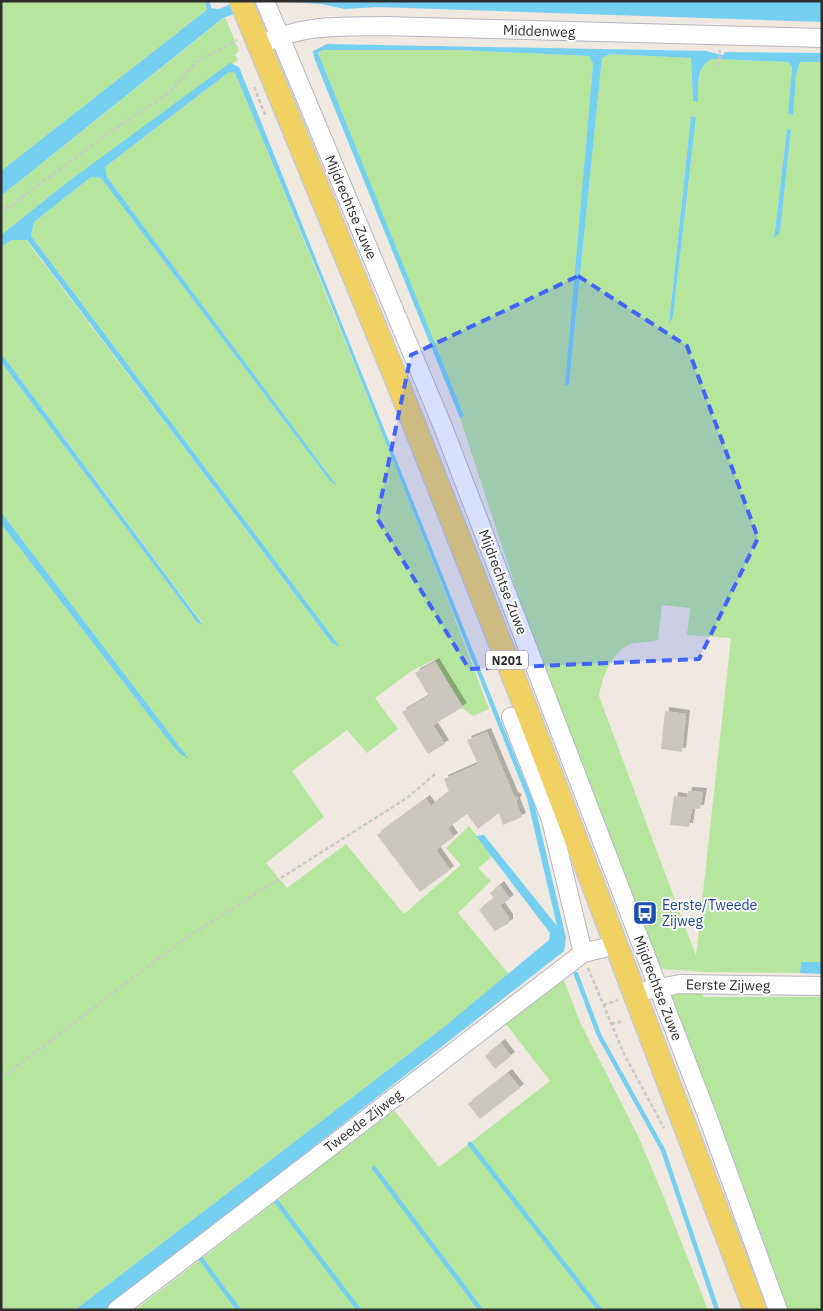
<svg xmlns="http://www.w3.org/2000/svg" width="823" height="1311" font-family="'IBM Plex Sans',sans-serif">
	<style>
		.green { fill: #b6e59e; fill-rule: evenodd }
		.water { fill: #75cff0 }
		.lines { fill: none; stroke-linecap: round; stroke-linejoin: round }
		.stream { stroke: #75cff0; stroke-width: 4.5 }
		.building { fill: #cbc7bf; filter: url(#shadow) }
		.minor-casing { stroke: #b4b7c1; stroke-width: 20 }
		.major-casing { stroke: #c9c9c9; stroke-width: 25 }
		.path { stroke: #c9c9c9; stroke-width: 2.5; stroke-dasharray: 4 2.5; stroke-linecap: butt }
		.minor { stroke: #fff; stroke-width: 18 }
		.major { stroke: #f2d163; stroke-width: 22 }
		.marked { fill: #4264fb; fill-opacity: 0.2; stroke: #4264fb; stroke-width: 4; stroke-dasharray: 10 6; stroke-linejoin: round }
		.labels { text-anchor: middle; dominant-baseline: central; stroke-width: 4; stroke-linejoin: round; paint-order: stroke }
		.shield { fill: #fff; stroke: #6d6d6d; stroke-width: 1 }
		.shield-label { font-size: 12px; font-weight: bold; fill: #2e2e2e }
		.street-label { font-size: 14px; fill: #2e2e2e; stroke: #fff }
		.transit-label { font-size: 14px; fill: #164399; stroke: #fff; text-anchor: start }
	</style>
	<defs>
		<filter id="shadow"><feDropShadow dx="4" dy="-4" stdDeviation="0" flood-color="#0004"/></filter>
	</defs>
	<rect width="100%" height="100%" fill="#efe9e1"/>
	<!-- green -->
	<g class="green">
		<path d="M 1,1 L 206,1 L 209,8 L 1,171 Z"/>
		<path d="M 225,17 L 239,51 L 235,55 L 238,60 L 69,181 L 1,235 L 1,196 Z"/>
		<path d="M 322,50 L 457,50 L 589,56 L 593,64 L 566,385 L 569,383 L 602,58 L 610,54 L 691,58 L 693,101 L 697,102 C 699,86 696,68 711,59 L 788,62 L 792,67 L 788,114 L 792,115 L 796,75 L 800,62 L 822,62 L 822,962 L 801,962 L 800,973 L 703,972 L 655,968 L 606,831 L 520,601 L 460,418 L 463,417 L 318,54 ZM 691,116 L 696,117 L 673,317 L 669,321 ZM 787,129 L 791,130 L 780,232 L 774,238 ZM 662,605 L 690,608 L 687,635 L 731,638 L 696,956 L 599,696 C 602,677 612,649 634,643 C 642,642 650,642 658,640 Z"/>
		<path d="M 229,72 L 235,73 C 322,284 409,495 489,709 L 473,716 L 462,708 L 435,659 L 410,672 L 375,698 L 398,729 L 367,753 L 347,730 L 292,771 L 324,817 L 266,863 L 287,888 L 346,844 L 404,914 L 461,865 L 446,848 L 469,826 L 493,856 L 478,868 L 491,881 L 458,913 L 509,974 L 444,1027 L 75,1310 L 1,1310 L 1,524 L 161,731 L 188,758 L 1,512 L 1,362 L 197,622 L 203,624 L 1,353 L 1,247 L 12,240 L 26,240 L 332,643 L 339,646 L 31,236 L 34,222 L 91,177 L 101,178 L 330,481 L 335,484 L 107,177 L 105,167 Z"/>
		<path d="M 564,980 L 580,1022 L 638,1136 L 661,1190 L 708,1310 L 135,1310 L 394,1110 L 439,1167 L 550,1081 L 506,1024 Z"/>
		<path d="M 699,989 L 704,997 L 822,997 L 822,1310 L 782,1310 L 668,999 L 673,992 Z"/>
	</g>
	<!-- water -->
	<g class="water">
		<path d="M 238,1 L 271,1 L 223,18 L 1,196 L 1,171 L 209,8 L 219,9 Z"/>
		<path d="M 273,1 L 822,1 L 822,22 L 378,7 L 345,9 L 321,4 Z"/>
		<path d="M 327,44 L 706,51 L 723,55 L 725,52 L 822,53 L 822,62 L 800,62 L 796,75 L 793,115 L 788,114 L 792,67 L 788,62 L 711,59 C 696,68 698,86 698,102 L 693,101 L 691,58 L 610,54 L 602,58 L 569,384 L 565,386 L 593,64 L 589,56 L 457,50 L 323,50 L 318,53 L 464,416 L 460,418 L 315,60 L 313,51 Z"/>
		<path d="M 230,63 L 239,67 L 535,806 L 566,938 L 564,951 L 105,1310 L 75,1310 L 444,1027 L 549,940 L 550,933 L 476,836 L 484,835 L 557,926 L 527,798 L 328,297 L 235,73 L 229,72 L 105,167 L 107,177 L 337,486 L 330,481 L 101,178 L 91,177 L 34,222 L 31,236 L 340,647 L 332,643 L 27,240 L 12,240 L 1,247 L 1,235 L 69,181 Z"/>
		<path d="M 691,116 L 696,117 L 673,317 L 669,323 Z"/>
		<path d="M 787,129 L 791,130 L 780,232 L 774,239 Z"/>
		<path d="M 1,353 L 203,625 L 197,622 L 1,362 Z"/>
		<path d="M 1,512 L 189,759 L 179,753 L 161,731 L 1,524 Z"/>
		<path d="M 801,962 L 822,962 L 822,974 L 800,973 Z"/>
	</g>
	<g class="lines">
		<!-- stream -->
		<g class="stream">
			<path d="M 207,1 L 209,8"/>
			<path d="M 576,974 L 599,1035 L 663,1150 L 717,1310"/>
			<path d="M 470,1144 L 600,1310"/>
			<path d="M 374,1168 L 481,1310"/>
			<path d="M 276,1201 L 359,1310"/>
			<path d="M 201,1259 L 239,1310"/>
		</g>
	</g>
	<!-- building -->
	<g class="building">
		<path d="M 435,662 L 463,707 L 433,725 L 445,744 L 428,754 L 402,712 L 429,696 L 415,673 Z"/>
		<path d="M 665,711 L 686,714 L 682,752 L 661,749 Z"/>
		<path d="M 487,732 L 514,796 L 518,798 L 516,802 L 522,817 L 503,825 L 499,813 L 478,829 L 467,814 L 448,828 L 454,837 L 436,850 L 450,870 L 420,892 L 377,835 L 426,799 L 431,806 L 449,792 L 444,779 L 478,764 L 467,740 Z"/>
		<path d="M 688,791 L 703,792 L 700,809 L 692,808 L 689,827 L 670,825 L 674,796 L 687,798 Z"/>
		<path d="M 500,885 L 510,899 L 500,905 L 509,918 L 509,923 L 495,931 L 479,910 L 494,898 L 490,893 Z"/>
		<path d="M 501,1043 L 511,1056 L 495,1069 L 485,1056 Z"/>
		<path d="M 508,1073 L 520,1088 L 480,1119 L 468,1104 Z"/>
	</g>
	<g class="lines">
		<defs>
			<g id="minor">
				<path d="M 265,1 L 443,427 L 707,1115 L 778,1310"/>
				<path d="M 269,41 C 310,24 341,27 385,26 L 822,38"/>
				<path d="M 511,717 L 551,820 L 583,953"/>
				<path d="M 648,990 L 680,984 L 822,986"/>
				<path d="M 117,1310 L 583,953 L 616,945"/>
			</g>
			<path id="major" d="M 241,1 L 395,376 L 527,711 L 755,1310"/>
		</defs>
		<!-- minor casing -->
		<use href="#minor" class="minor-casing"/>
		<!-- major casing -->
		<use href="#major" class="major-casing"/>
		<!-- path -->
		<g class="path">
			<path d="M 719,66 L 720,50"/>
			<path d="M 254,87 L 266,117"/>
			<path d="M 1,213 L 104,136 L 171,91 L 196,62 L 237,40"/>
			<path d="M 588,968 L 625,1056 L 664,1128"/>
			<path d="M 603,1005 L 618,1000"/>
			<path d="M 611,1024 L 623,1021"/>
			<path d="M 1,1078 L 183,940 L 407,798 L 435,774"/>
		</g>
		<!-- minor -->
		<use href="#minor" class="minor"/>
		<!-- major -->
		<use href="#major" class="major"/>
	</g>
	<!-- marked area -->
	<path class="marked" d="M 578,276 L 687,346 L 758,538 L 699,659 L 469,669 L 377,518 L 411,355 Z"/>
	<!-- icons -->
	<defs>
		<symbol id="bus-square" viewBox="-11 -11 22 22"><rect x="-9" y="-9" width="18" height="18" rx="4" fill="#1a4fb4" stroke="#fff"/><path d="M-5-6H5V4H4V6H2V4H-2V6H-4V4H-5ZM-3.5-4V0h7V-4ZM-3.5 1.2v1.5H-2V1.2ZM2 1.2v1.5H3.5V1.2Z" fill="#fff"/></symbol>
	</defs>
	<g fill-rule="evenodd">
		<use href="#bus-square" x="631" y="899" width="28" height="28"/>
	</g>
	<g class="labels">
		<!-- shield labels -->
		<rect class="shield" x="486" y="650.5" width="42" height="19" rx="4"/>
		<g class="shield-label">
			<text x="507" y="660">N201</text>
		</g>
		<!-- street labels -->
		<g class="street-label">
			<text transform="translate(539 31) rotate(2)">Middenweg</text>
			<text transform="translate(351 207) rotate(67)">Mijdrechtse Zuwe</text>
			<text transform="translate(503 582) rotate(69)">Mijdrechtse Zuwe</text>
			<text transform="translate(728 985) rotate(1)">Eerste Zijweg</text>
			<text transform="translate(658 988) rotate(69)">Mijdrechtse Zuwe</text>
			<text transform="translate(363 1121) rotate(-37)">Tweede Zijweg</text>
		</g>
		<!-- transit labels -->
		<g class="transit-label">
			<text x="662" y="905">Eerste/Tweede<tspan x="662" dy="16">Zijweg</tspan></text>
		</g>
	</g>
	<!-- border -->
	<rect width="823" height="1311" fill="none" stroke="#2e2e2e" stroke-width="5"/>
</svg>
